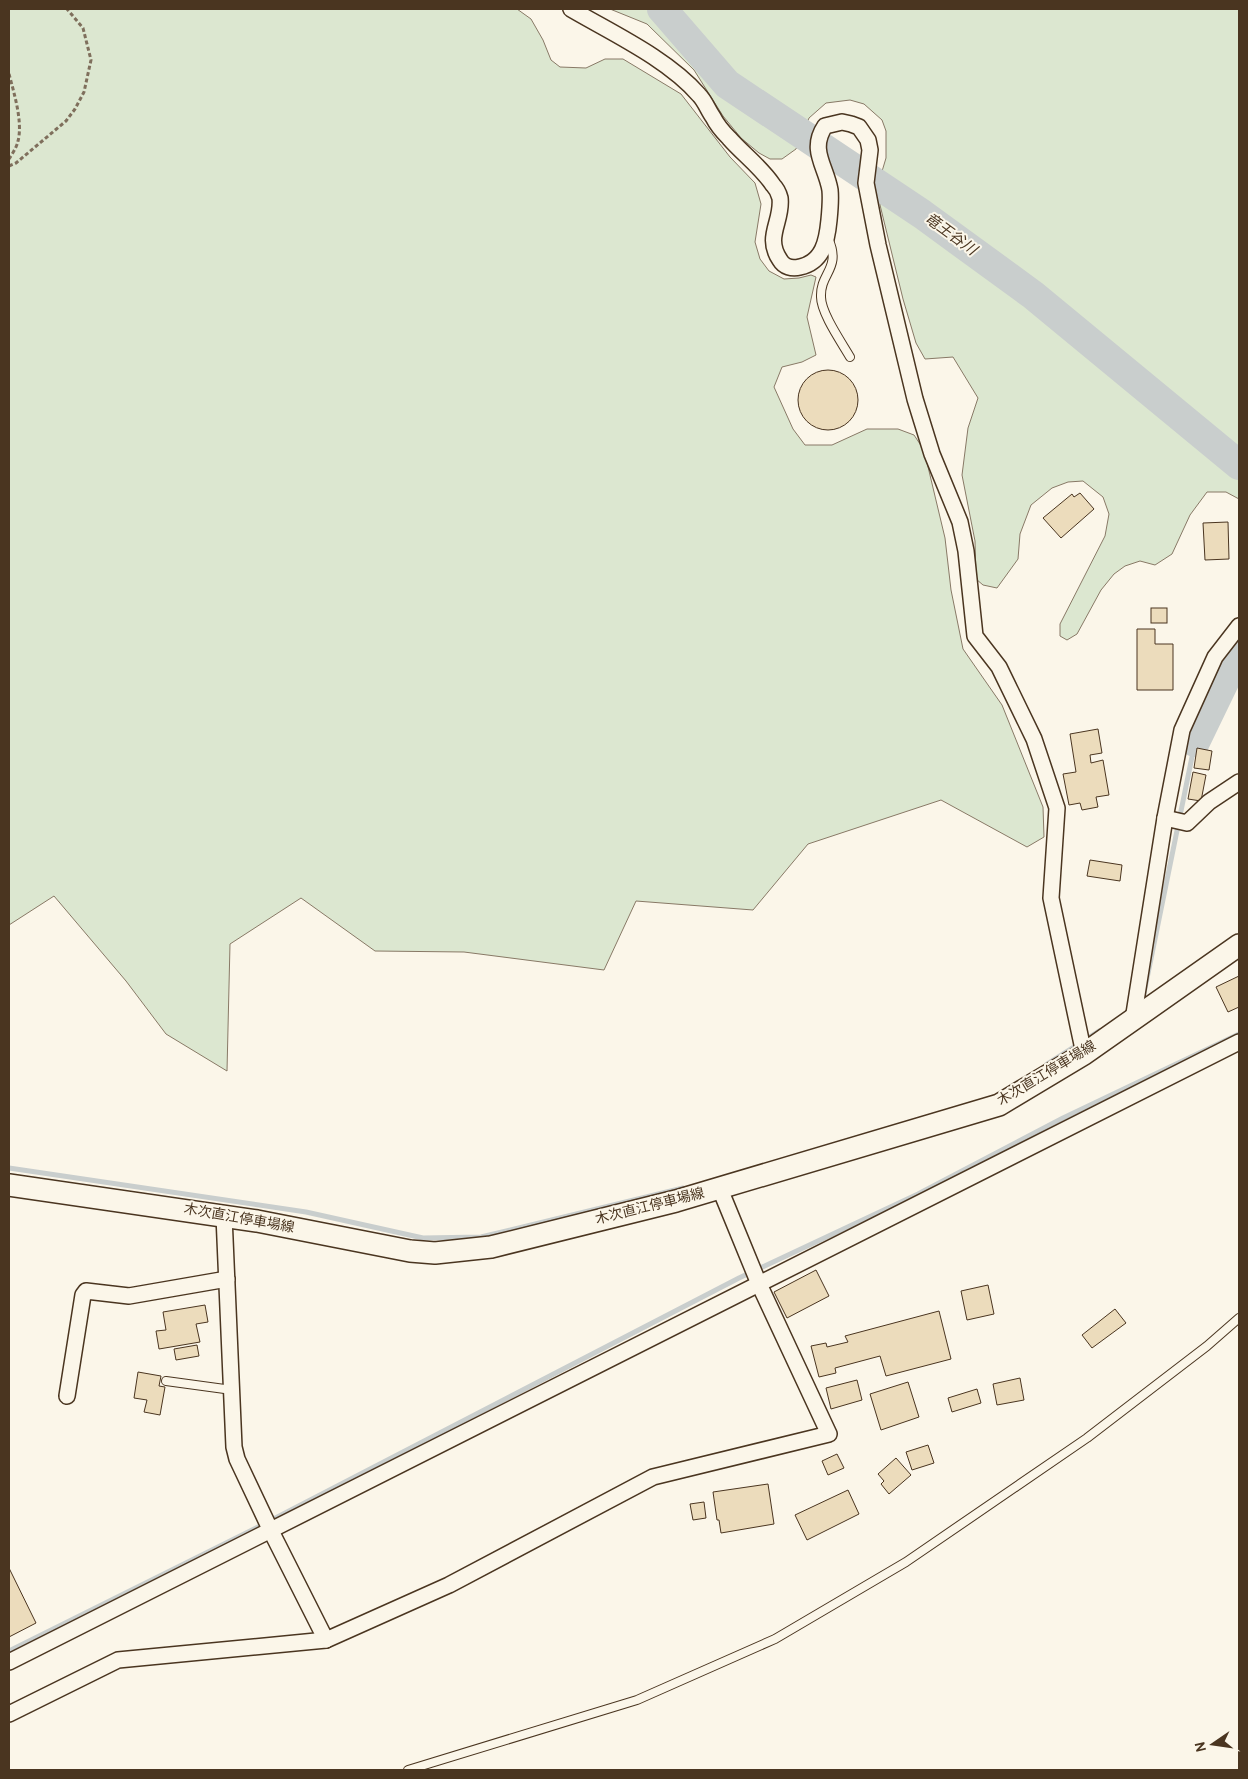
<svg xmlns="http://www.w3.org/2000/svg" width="1248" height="1779" font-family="Overpass,'Noto Sans JP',sans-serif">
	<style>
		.green { fill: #dce7d0; stroke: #887966 }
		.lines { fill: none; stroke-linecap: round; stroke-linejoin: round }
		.stream { stroke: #c9cecd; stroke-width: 5 }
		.river { stroke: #c9cecd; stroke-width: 30 }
		.building { fill: #ecdcbc; stroke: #4a3520 }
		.service-casing { stroke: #4a3520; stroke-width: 10 }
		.minor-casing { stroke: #4a3520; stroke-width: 18 }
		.secondary-casing { stroke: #4a3520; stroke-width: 24 }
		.path { stroke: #7f6f5c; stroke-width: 3; stroke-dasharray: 4 2.5; stroke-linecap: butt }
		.service { stroke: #fbf6e9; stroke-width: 8 }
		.minor { stroke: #fbf6e9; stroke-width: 15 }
		.secondary { stroke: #fbf6e9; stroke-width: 21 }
		.labels { text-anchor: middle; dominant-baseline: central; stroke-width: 4; stroke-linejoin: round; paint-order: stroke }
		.street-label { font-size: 14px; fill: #4a3520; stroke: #fbf6e9 }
		.water-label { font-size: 15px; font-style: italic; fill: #4a3520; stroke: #fbf6e9 }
	</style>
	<rect width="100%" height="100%" fill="#fbf6e9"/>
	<!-- green -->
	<g class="green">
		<path d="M 9,9 L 517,9 L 531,19 L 543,40 L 551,60 L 560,67 L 586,68 L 605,59 L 623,59 L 681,94 L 730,157 L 755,183 L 761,204 L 755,242 L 760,259 L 769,271 L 784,279 L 799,278 L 811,275 L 816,277 L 807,317 L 816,355 L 802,362 L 782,367 L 774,387 L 793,429 L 805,445 L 832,445 L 867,429 L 898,429 L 914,435 L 924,450 L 945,538 L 951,590 L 963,649 L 1002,705 L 1043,807 L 1044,837 L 1027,847 L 941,800 L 808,844 L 753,910 L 636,901 L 604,970 L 464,952 L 375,951 L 301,898 L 230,944 L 227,1071 L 166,1034 L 126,981 L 54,896 L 9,925 Z"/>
		<path d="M 610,9 L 1239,9 L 1239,499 L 1226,492 L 1207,492 L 1190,515 L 1172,554 L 1155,565 L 1140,561 L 1125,566 L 1114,574 L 1101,590 L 1077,634 L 1067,640 L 1060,636 L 1060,624 L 1105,536 L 1109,514 L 1103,497 L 1083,481 L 1068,482 L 1052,488 L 1031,505 L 1020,534 L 1018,559 L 997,588 L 983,585 L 976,579 L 975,541 L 962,475 L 968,428 L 978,398 L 953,357 L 925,359 L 916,343 L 903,299 L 880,205 L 880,178 L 886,158 L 886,131 L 882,120 L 864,104 L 850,100 L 826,103 L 809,118 L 796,149 L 782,159 L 770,159 L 759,153 L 741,138 L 723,116 L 694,70 L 647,24 Z"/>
	</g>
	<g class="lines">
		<!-- stream -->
		<g class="stream">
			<path d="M 1142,1003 L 1195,742"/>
			<path d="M 1047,1064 L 1099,1031"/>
			<path d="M 9,1168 L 306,1212 L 423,1238 L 481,1237 L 683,1188"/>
			<path d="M 9,1651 L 260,1526 L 739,1278 L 918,1194 L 1063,1118 L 1239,1034"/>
		</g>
		<!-- river -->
		<g class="river">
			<path d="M 662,9 L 727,84 L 922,214 L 1033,295 L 1239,465"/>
			<path d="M 1195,742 L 1239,651"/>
		</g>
	</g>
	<!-- building -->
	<g class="building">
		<circle cx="828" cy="400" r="30"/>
		<path d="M 1080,493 L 1094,509 L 1061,538 L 1043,518 L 1072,494 L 1074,497 Z"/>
		<path d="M 1228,522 L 1229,559 L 1205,560 L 1203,523 Z"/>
		<rect x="1151" y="608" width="16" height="15"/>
		<path d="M 1137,629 L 1155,629 L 1155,644 L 1173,644 L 1173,690 L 1137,690 Z"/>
		<path d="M 1098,729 L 1102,753 L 1090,755 L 1091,763 L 1103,760 L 1109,795 L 1096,797 L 1098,807 L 1082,810 L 1080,803 L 1069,805 L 1063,774 L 1076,772 L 1070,734 Z"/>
		<path d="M 1197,748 L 1212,751 L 1209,770 L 1194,768 Z"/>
		<path d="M 1193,772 L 1206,775 L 1201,801 L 1188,799 Z"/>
		<path d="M 1090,860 L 1122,865 L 1120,881 L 1087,876 Z"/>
		<path d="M 1239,976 L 1239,1007 L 1228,1012 L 1216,987 Z"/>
		<path d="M 816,1270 L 829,1296 L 787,1318 L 774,1292 Z"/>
		<path d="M 988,1285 L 994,1314 L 967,1320 L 961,1291 Z"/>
		<path d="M 205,1305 L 208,1322 L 196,1324 L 200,1342 L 159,1349 L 156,1331 L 166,1330 L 163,1312 Z"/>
		<path d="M 1115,1309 L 1126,1323 L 1092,1348 L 1082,1335 Z"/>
		<path d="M 939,1311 L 951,1359 L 886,1376 L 880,1356 L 835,1368 L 836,1373 L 819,1377 L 811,1346 L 826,1343 L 827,1347 L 848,1342 L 845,1336 Z"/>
		<path d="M 197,1345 L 199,1356 L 176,1360 L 174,1349 Z"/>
		<path d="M 138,1372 L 161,1376 L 159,1386 L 165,1387 L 160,1415 L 144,1412 L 147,1400 L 134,1398 Z"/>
		<path d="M 1020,1378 L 1024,1400 L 997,1405 L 993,1384 Z"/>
		<path d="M 857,1380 L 862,1400 L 831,1409 L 826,1388 Z"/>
		<path d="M 908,1382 L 919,1417 L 881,1430 L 870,1394 Z"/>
		<path d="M 977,1389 L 981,1403 L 952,1412 L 948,1398 Z"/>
		<path d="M 928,1445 L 934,1463 L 912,1470 L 906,1452 Z"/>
		<path d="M 837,1454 L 844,1468 L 828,1475 L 822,1461 Z"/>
		<path d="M 896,1458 L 911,1475 L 889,1494 L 881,1484 L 884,1481 L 878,1474 Z"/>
		<path d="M 768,1484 L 774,1524 L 721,1533 L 719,1520 L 717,1520 L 713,1492 Z"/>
		<path d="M 848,1490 L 859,1514 L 807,1540 L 795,1515 Z"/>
		<path d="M 704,1502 L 706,1518 L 693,1520 L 690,1504 Z"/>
		<path d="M 9,1568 L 36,1623 L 9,1637 Z"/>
	</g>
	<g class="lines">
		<defs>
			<g id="service">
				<path d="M 828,238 C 842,269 820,272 821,297 C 821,313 842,343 850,357"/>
				<path d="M 166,1381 L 232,1390"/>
				<path d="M 408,1770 L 637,1700 L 775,1639 L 906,1562 L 1087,1438 L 1207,1346 L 1239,1318"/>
			</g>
			<g id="minor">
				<path d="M 571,9 C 612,33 668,59 699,95 C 705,101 708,110 713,117 C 717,125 723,132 729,138 C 743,154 761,167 773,185 C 776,188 779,194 780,198 C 783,221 764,237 780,260 C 784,267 792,269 800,267 C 823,262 827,241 829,220 C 830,210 831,200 830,190 C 826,166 809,150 825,126 L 842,122 L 851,124 L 859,127 L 868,140 L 870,150 L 866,183 L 878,245 L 915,399 L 932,454 L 960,522 L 966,551 L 975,636 L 999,667 L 1034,739 L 1057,808 L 1051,898 L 1084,1054"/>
				<path d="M 1165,818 L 1187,823 L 1209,802 L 1239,782"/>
				<path d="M 1133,1020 L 1165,818 L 1182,730 L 1215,657 L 1239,626"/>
				<path d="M 224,1216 L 234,1447 L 237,1459 L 271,1531 L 326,1640"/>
				<path d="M 67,1396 L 83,1295 L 86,1291 L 129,1296 L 227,1279"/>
				<path d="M 9,1662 L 1239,1042"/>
				<path d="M 9,1714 L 118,1660 L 326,1640 L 449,1585 L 653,1477 L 829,1434 L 759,1284 L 720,1189"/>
			</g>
			<path id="secondary" d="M 9,1185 L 257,1221 L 410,1251 L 435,1253 L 491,1247 L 676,1201 L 999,1105 L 1084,1054 L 1239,945"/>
		</defs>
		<!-- service casing -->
		<use href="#service" class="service-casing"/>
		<!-- minor casing -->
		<use href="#minor" class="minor-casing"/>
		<!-- secondary casing -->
		<use href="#secondary" class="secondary-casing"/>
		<!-- path -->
		<g class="path">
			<path d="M 9,74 C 14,93 23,122 18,141 C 17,147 12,154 9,159"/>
			<path d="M 9,166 L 16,163 L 66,121 L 75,109 L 84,92 L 91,60 L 83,28 L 67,9"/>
		</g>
		<!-- service -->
		<use href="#service" class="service"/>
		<!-- minor -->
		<use href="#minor" class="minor"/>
		<!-- secondary -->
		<use href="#secondary" class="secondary"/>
	</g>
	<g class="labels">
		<!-- street labels -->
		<g class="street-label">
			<text transform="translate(1047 1074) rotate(-31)">木次直江停車場線</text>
			<text transform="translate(650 1207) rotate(-14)">木次直江停車場線</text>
			<text transform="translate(239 1219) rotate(10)">木次直江停車場線</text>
		</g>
		<!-- water labels -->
		<g class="water-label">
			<text transform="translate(950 235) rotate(36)">竜王谷川</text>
		</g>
	</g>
	<!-- border -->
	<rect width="1248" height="1779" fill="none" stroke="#4a3520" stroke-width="20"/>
	<!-- north arrow -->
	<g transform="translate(1213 1744) rotate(257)" stroke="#fbf6e9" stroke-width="4" paint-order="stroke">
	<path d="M0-4L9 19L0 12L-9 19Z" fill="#4a3520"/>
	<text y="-8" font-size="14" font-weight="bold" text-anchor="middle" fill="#4a3520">N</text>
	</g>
</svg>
